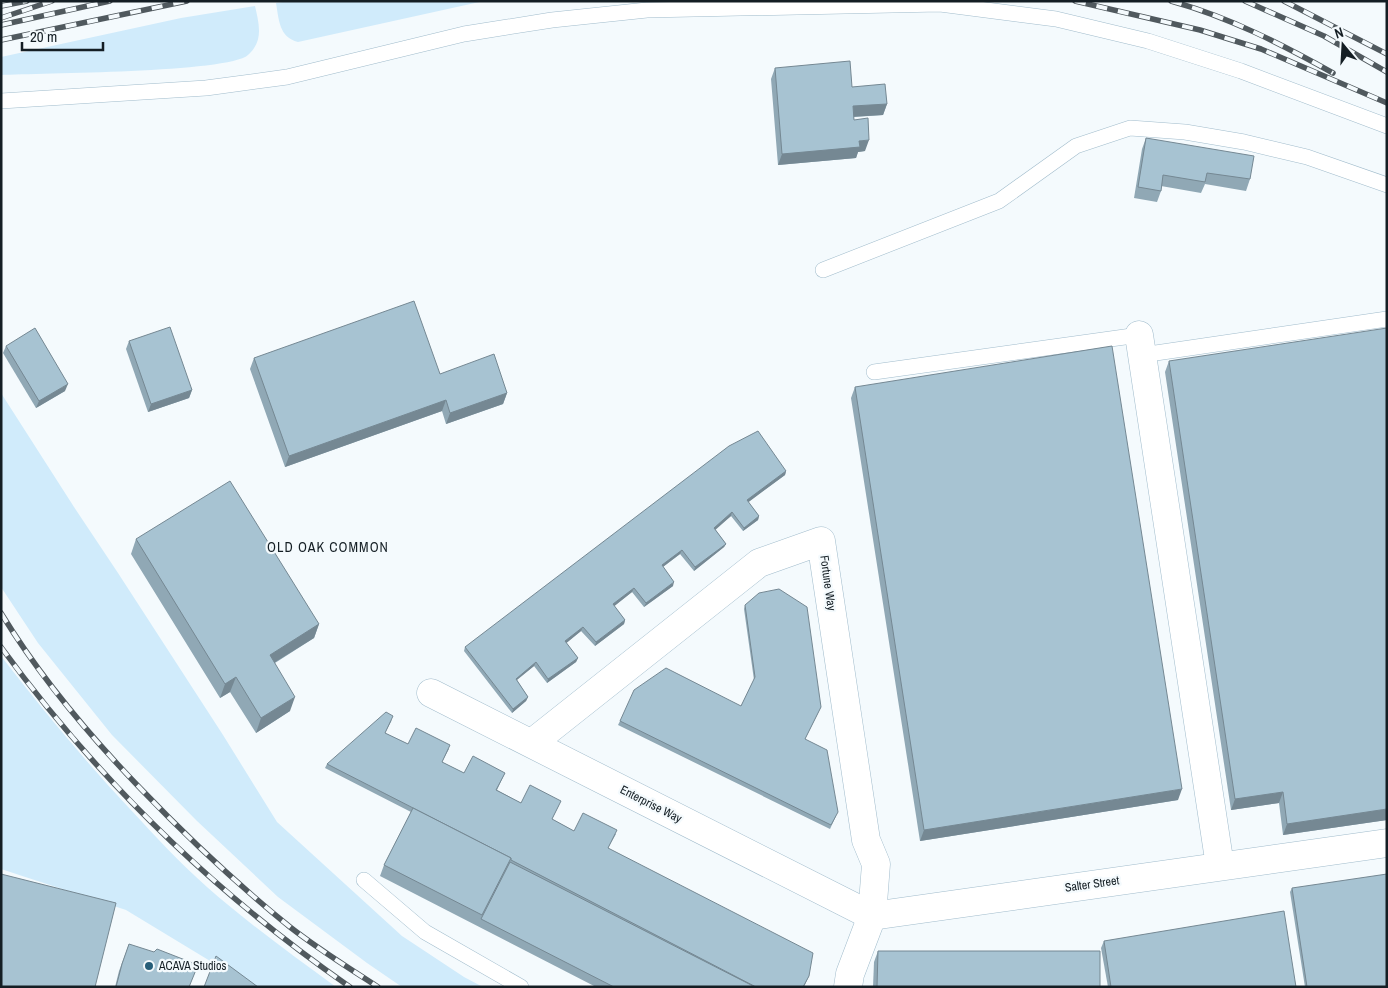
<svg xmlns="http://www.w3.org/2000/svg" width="1388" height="988" font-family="'Archivo Narrow',sans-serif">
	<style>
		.green { fill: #d0ebfb }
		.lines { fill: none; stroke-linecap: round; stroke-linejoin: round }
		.lane-casing { stroke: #a1bccc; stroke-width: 16 }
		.street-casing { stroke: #a1bccc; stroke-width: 29 }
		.lane { stroke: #fff; stroke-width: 15 }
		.street { stroke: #fff; stroke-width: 28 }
		.rail-casing { stroke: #50595e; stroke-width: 5.5 }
		.rail { stroke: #f4fafd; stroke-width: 4; stroke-dasharray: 11; stroke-linecap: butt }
		.wall { fill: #90a8b5 }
		.shaded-wall { fill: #758893 }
		.building { fill: #a7c3d2; stroke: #758893 }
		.poi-dot { fill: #275e79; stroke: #f4fafd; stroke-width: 2 }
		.labels { text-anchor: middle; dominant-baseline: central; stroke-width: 4.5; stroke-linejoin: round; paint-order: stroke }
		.street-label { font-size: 12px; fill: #141e24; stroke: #f4fafd }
		.poi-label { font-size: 12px; fill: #141e24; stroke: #f4fafd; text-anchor: start }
		.neighbourhood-label { font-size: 14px; letter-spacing: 1px; fill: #141e24; stroke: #f4fafd }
	</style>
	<rect width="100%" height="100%" fill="#f4fafd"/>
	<!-- green -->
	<g class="green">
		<path d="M 289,1 L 484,1 L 298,42 C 279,37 279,20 276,3 Z"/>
		<path d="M 255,6 C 259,24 264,41 248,55 C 228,73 39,73 1,75 L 1,57 L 181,18 Z"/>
		<path d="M 1,393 L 74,507 L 118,573 L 223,735 L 277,822 L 402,936 L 464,977 L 483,987 L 402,987 L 367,963 L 278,897 L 197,821 L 112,735 L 38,643 L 1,587 Z"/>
		<path d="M 1,656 C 42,709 84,760 130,809 C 155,836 180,863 207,887 C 248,923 292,955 336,987 L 253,987 L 126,910 L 1,869 Z"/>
	</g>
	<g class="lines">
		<defs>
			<g id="lane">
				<path d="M 1,101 L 206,88 L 287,77 L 464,34 L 552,20 L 647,10 L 940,4 L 1056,19 L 1148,41 L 1241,71 L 1387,126"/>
				<path d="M 823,270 L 999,201 L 1076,146 L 1130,128 L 1185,132 L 1244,142 L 1307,157 L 1387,185"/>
				<path d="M 1142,355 L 1387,319"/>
				<path d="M 874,372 L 1139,335"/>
				<path d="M 364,880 L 425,932 L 521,987"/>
			</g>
			<g id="street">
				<path d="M 1139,335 L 1220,866"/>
				<path d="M 431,693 L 872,916"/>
				<path d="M 532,743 L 759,563 L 821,541 L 866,840 L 876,864 L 872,916 L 850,974 L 848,987"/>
				<path d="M 872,916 L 1387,843"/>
			</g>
		</defs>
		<!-- lane casing -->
		<use href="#lane" class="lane-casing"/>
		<!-- street casing -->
		<use href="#street" class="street-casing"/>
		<!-- lane -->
		<use href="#lane" class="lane"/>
		<!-- street -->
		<use href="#street" class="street"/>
		<defs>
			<g id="rail">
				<path d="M 1075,1 L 1200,30 L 1261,49 L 1387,103"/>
				<path d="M 1171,1 C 1229,17 1281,44 1333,73"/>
				<path d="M 1245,1 L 1324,36 L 1387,72"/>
				<path d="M 1284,1 L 1387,54"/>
				<path d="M 1,6 L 27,1"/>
				<path d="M 1,18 L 52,1"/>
				<path d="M 1,25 L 110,1"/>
				<path d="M 1,40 L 187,1"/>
				<path d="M 1,613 C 40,677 88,734 140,788 C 187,837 237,884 290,927 C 318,949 349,968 378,987"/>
				<path d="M 1,647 C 97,779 216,894 350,987"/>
			</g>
		</defs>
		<!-- rail casing -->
		<use href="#rail" class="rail-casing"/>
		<!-- rail -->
		<use href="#rail" class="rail"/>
	</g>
	<!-- wall -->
	<g class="wall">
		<path d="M 775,68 L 852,87 L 887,104 L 883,115 L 854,117 L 854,120 L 865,151 L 858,152 L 856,158 L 778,165 L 771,79 Z"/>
		<path d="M 1146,138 L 1250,179 L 1246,191 L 1205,184 L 1201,193 L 1161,186 L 1161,191 L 1157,202 L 1134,198 L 1142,149 Z"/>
		<path d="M 129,341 L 192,390 L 189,398 L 148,412 L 126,349 Z"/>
		<path d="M 6,346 L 65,391 L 36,408 L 3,353 Z"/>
		<path d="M 254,358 L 440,374 L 507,393 L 503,404 L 446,424 L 442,411 L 285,467 L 250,369 Z"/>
		<path d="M 1169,361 L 1387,820 L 1283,835 L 1279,803 L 1231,810 L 1165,372 Z"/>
		<path d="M 855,387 L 1178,800 L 920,841 L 851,398 Z"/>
		<path d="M 786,471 L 785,475 L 748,502 L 759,516 L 758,520 L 743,531 L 731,516 L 715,529 L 726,544 L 724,547 L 694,571 L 680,554 L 663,567 L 673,586 L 644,607 L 632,592 L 614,606 L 625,620 L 624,624 L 595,646 L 581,631 L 566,643 L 578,658 L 576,662 L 547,683 L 534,666 L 517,680 L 528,697 L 526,701 L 512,713 L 464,651 L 465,647 Z"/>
		<path d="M 136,539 L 319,624 L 314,638 L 275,663 L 290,711 L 256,733 L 230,692 L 220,698 L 131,554 Z"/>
		<path d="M 745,605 L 821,707 L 805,739 L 836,816 L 830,829 L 618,725 L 620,721 L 741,706 L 754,680 L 744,609 Z"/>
		<path d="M 392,720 L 385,733 L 408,744 L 449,749 L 442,762 L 464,773 L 505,773 L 497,790 L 521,803 L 559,805 L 552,819 L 574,831 L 616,834 L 608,848 L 809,976 L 804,987 L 596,987 L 380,876 L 384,865 L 411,812 L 325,768 L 327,764 Z"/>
		<path d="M 1292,888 L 1387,987 L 1305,987 L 1290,892 Z"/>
		<path d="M 1104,941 L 1296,987 L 1108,987 L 1101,948 Z"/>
		<path d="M 129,944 L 189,987 L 115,987 L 119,971 Z"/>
		<path d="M 878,951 L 1100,987 L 873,987 L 874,962 Z"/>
	</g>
	<!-- shaded-wall -->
	<g class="shaded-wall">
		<path d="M 887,104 L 883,115 L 849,117 L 853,106 Z"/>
		<path d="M 869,140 L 865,151 L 858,152 L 856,158 L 778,165 L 782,154 L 859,141 Z"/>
		<path d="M 68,384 L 65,391 L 36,408 L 39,401 Z"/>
		<path d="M 192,390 L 189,398 L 148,412 L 151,404 Z"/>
		<path d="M 507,393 L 503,404 L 446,424 L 450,413 Z"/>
		<path d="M 446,400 L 442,411 L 285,467 L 289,456 Z"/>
		<path d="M 786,471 L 785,475 L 746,504 L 747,500 Z"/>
		<path d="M 732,512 L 731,516 L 713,532 L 714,528 Z"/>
		<path d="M 759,516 L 758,520 L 743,531 L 744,528 Z"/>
		<path d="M 726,544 L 724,547 L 694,571 L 695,567 Z"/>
		<path d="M 682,550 L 680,554 L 660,569 L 662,565 Z"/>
		<path d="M 674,582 L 673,586 L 644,607 L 646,603 Z"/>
		<path d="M 634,588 L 632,592 L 612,608 L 613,604 Z"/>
		<path d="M 625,620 L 624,624 L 595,646 L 596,642 Z"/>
		<path d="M 319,624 L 314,638 L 264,669 L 270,655 Z"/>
		<path d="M 583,627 L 581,631 L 564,645 L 565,641 Z"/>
		<path d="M 578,658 L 576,662 L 547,683 L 548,679 Z"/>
		<path d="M 536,662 L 534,666 L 514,682 L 516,679 Z"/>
		<path d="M 236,677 L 230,692 L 220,698 L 225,684 Z"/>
		<path d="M 295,697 L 290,711 L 256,733 L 261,718 Z"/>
		<path d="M 528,697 L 526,701 L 512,713 L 513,709 Z"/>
		<path d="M 1182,789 L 1178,800 L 920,841 L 924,830 Z"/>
		<path d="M 1283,792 L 1279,803 L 1231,810 L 1235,799 Z"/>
		<path d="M 1387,809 L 1387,820 L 1283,835 L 1287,824 Z"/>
	</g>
	<!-- building -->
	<g class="building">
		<path d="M 850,61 L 852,87 L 885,84 L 887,104 L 853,106 L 854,120 L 868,118 L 869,140 L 859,141 L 860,147 L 782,154 L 775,68 Z"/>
		<path d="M 1146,138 L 1254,156 L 1250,179 L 1207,173 L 1205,182 L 1163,175 L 1161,191 L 1138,187 Z"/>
		<path d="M 414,301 L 440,374 L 494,354 L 507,393 L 450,413 L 446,400 L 289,456 L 254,358 Z"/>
		<path d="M 170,327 L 192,390 L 151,404 L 129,341 Z"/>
		<path d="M 35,328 L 68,384 L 39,401 L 6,346 Z"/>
		<path d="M 1387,328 L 1387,809 L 1287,824 L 1283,792 L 1235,799 L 1169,361 Z"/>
		<path d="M 1112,346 L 1182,789 L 924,830 L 855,387 Z"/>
		<path d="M 758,431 L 786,471 L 747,500 L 759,516 L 744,528 L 732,512 L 714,528 L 726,544 L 695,567 L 682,550 L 662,565 L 674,582 L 646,603 L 634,588 L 613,604 L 625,620 L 596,642 L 583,627 L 565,641 L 578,658 L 548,679 L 536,662 L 516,679 L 528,697 L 513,709 L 465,647 L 729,446 Z"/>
		<path d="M 230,481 L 319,624 L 270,655 L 295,697 L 261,718 L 236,677 L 225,684 L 136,539 Z"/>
		<path d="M 779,589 L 807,607 L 821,707 L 805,739 L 827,750 L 838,812 L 831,825 L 620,721 L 634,690 L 666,668 L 741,706 L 755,677 L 745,605 L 759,593 Z"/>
		<path d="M 386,712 L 393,716 L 385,733 L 408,744 L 416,728 L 450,745 L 442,762 L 464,773 L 473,756 L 505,773 L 496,790 L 521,803 L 530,785 L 561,801 L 552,819 L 574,831 L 583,813 L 617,830 L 608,848 L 813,953 L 809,976 L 803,987 L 756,987 L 511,860 L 511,858 L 327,764 Z"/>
		<path d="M 413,808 L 511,858 L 482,915 L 384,865 Z"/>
		<path d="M 510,862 L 755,987 L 614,987 L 481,919 Z"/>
		<path d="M 1,874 L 116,903 L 95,987 L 1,987 Z"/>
		<path d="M 1387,874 L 1387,987 L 1307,987 L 1292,888 Z"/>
		<path d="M 1284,911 L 1296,987 L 1111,987 L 1104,941 Z"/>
		<path d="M 129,944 L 154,952 L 157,949 L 198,965 L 189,987 L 116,987 L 122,964 Z"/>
		<path d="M 878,951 L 1100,951 L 1100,987 L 877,987 Z"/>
		<path d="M 216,956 L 258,987 L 204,987 Z"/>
	</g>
	<!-- markers -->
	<circle class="poi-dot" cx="149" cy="966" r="5"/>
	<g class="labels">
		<!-- street labels -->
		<g class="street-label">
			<text transform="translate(828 583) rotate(82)">Fortune Way</text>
			<text transform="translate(651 804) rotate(27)">Enterprise Way</text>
			<text transform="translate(1092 884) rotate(-8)">Salter Street</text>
		</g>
		<!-- poi labels -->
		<g class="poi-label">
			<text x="159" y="966">ACAVA Studios</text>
		</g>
		<!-- neighbourhood labels -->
		<g class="neighbourhood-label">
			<text x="328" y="547">OLD OAK COMMON</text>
		</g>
	</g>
	<!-- border -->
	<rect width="1388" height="988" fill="none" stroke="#141e24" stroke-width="5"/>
	<!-- north arrow -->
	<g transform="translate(1343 45) rotate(342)" stroke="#f4fafd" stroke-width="4" paint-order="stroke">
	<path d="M0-4L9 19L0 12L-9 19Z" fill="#141e24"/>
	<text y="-8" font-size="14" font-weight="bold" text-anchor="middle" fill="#141e24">N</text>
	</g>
	<!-- scale -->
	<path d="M22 42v8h81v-8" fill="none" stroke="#141e24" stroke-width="2.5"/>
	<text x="30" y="42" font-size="15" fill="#141e24" stroke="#f4fafd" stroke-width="4" paint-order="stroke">20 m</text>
</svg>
